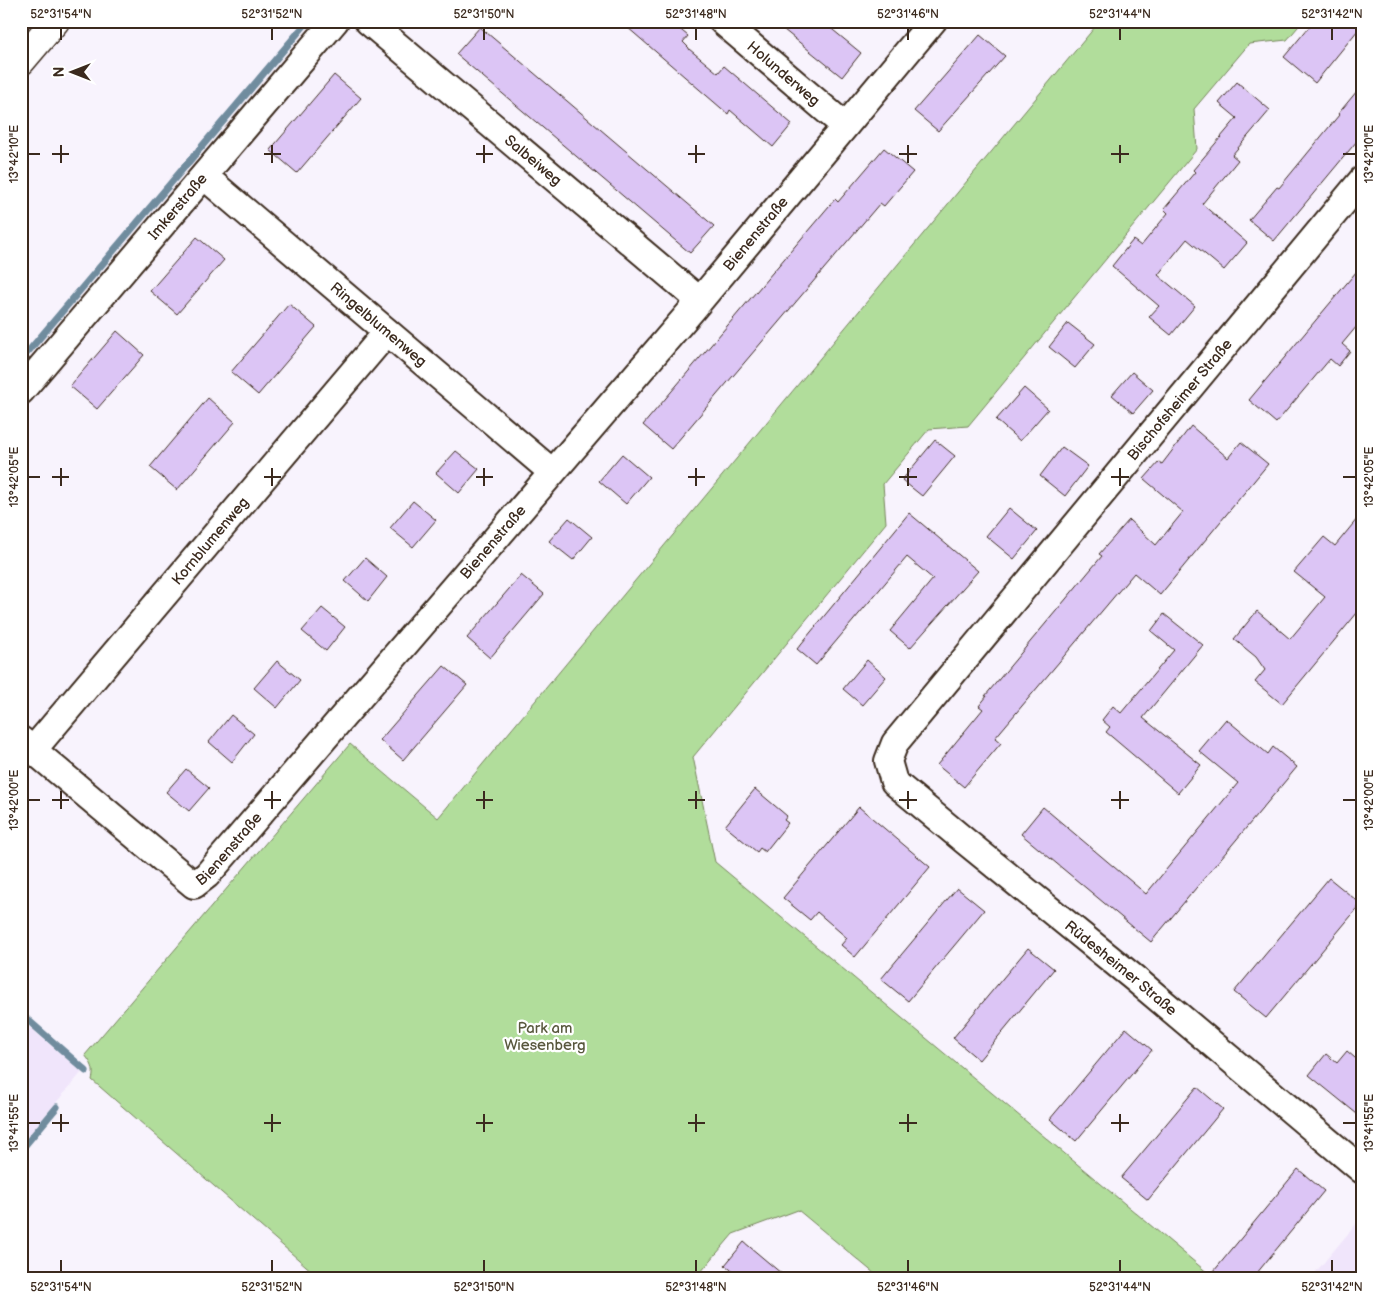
<svg xmlns="http://www.w3.org/2000/svg" width="1383" height="1300" font-family="'Balsamiq Sans',sans-serif">
	<style>
		.built { fill: #f0e5fb }
		.green { fill: #b1dd9b; stroke: #76845c }
		.lines { fill: none; stroke-linecap: round; stroke-linejoin: round }
		.stream { stroke: #708c9e; stroke-width: 7 }
		.building { fill: #dcc5f5; stroke: #3b2a1e }
		.minor-casing { stroke: #3b2a1e; stroke-width: 30 }
		.tertiary-casing { stroke: #3b2a1e; stroke-width: 31 }
		.minor { stroke: #fff; stroke-width: 26 }
		.tertiary { stroke: #fff; stroke-width: 28 }
		.ticks { fill: none; stroke: #3b2a1e; stroke-width: 2 }
		.labels { text-anchor: middle; dominant-baseline: central; stroke-width: 4.5; stroke-linejoin: round; paint-order: stroke }
		.street-label { font-size: 15px; fill: #3b2a1e; stroke: #fff }
		.park-label { font-size: 15px; fill: #58573d; stroke: #fff }
		.neatline { fill: none; stroke: #3b2a1e; stroke-width: 2 }
		.ticks-label { font-size: 12px; text-anchor: middle; fill: #3b2a1e }
	</style>
	<rect width="100%" height="100%" fill="#f8f3fd"/>
	<filter id="ink" filterUnits="userSpaceOnUse"><feTurbulence type="fractalNoise" baseFrequency=".02" numOctaves="2"/><feDisplacementMap in="SourceGraphic" scale="10" xChannelSelector="R" yChannelSelector="G"/><feConvolveMatrix kernelMatrix="1 2 1 2 8 2 1 2 1" color-interpolation-filters="sRGB"/></filter>
	<g filter="url(#ink)">
		<!-- built -->
		<g class="built">
			<path d="M 21,1020 L 82,1072 L 21,1144 Z"/>
			<path d="M 1362,1217 L 1362,1279 L 1310,1279 Z"/>
		</g>
		<!-- green -->
		<path class="green" d="M 1100,21 L 1303,21 L 1287,40 L 1249,44 L 1194,109 L 1197,149 L 968,426 L 929,429 L 883,484 L 886,523 L 693,757 L 715,862 L 1215,1279 L 881,1279 L 798,1210 L 733,1234 L 695,1279 L 321,1279 L 92,1080 C 95,1069 92,1064 85,1055 L 350,744 L 438,818 Z"/>
		<g class="lines">
			<!-- stream -->
			<g class="stream">
				<path d="M 21,360 L 308,21"/>
				<path d="M 21,1014 L 86,1071"/>
				<path d="M 21,1150 L 57,1107"/>
			</g>
		</g>
		<!-- building -->
		<g class="building">
			<path d="M 620,21 L 658,21 L 665,27 L 670,21 L 688,36 L 683,42 L 689,48 L 689,49 L 718,73 L 724,66 L 792,124 L 773,147 L 730,110 L 728,114 Z"/>
			<path d="M 773,21 L 822,21 L 861,53 L 842,77 Z"/>
			<path d="M 1314,21 L 1362,21 L 1362,25 L 1315,83 L 1284,57 Z"/>
			<path d="M 480,27 L 714,226 L 690,253 L 456,54 Z"/>
			<path d="M 980,35 L 1005,56 L 938,131 L 914,111 Z"/>
			<path d="M 334,75 L 361,98 L 297,173 L 270,150 Z"/>
			<path d="M 1237,82 L 1270,110 L 1232,155 L 1238,160 L 1202,204 L 1247,243 L 1224,270 L 1187,239 L 1165,266 L 1158,275 L 1195,306 L 1171,335 L 1149,317 L 1159,306 L 1112,266 L 1133,240 L 1141,246 L 1168,213 L 1164,209 L 1195,172 L 1193,170 L 1237,118 L 1219,103 Z"/>
			<path d="M 1362,85 L 1362,135 L 1274,241 L 1249,220 L 1277,187 L 1279,188 L 1339,115 L 1338,114 Z"/>
			<path d="M 884,148 L 913,172 L 884,206 L 880,203 L 671,449 L 643,425 L 835,199 L 838,202 Z"/>
			<path d="M 197,237 L 224,260 L 177,314 L 150,291 Z"/>
			<path d="M 1362,265 L 1362,320 L 1342,344 L 1350,351 L 1338,366 L 1330,359 L 1276,423 L 1249,400 Z"/>
			<path d="M 289,304 L 316,327 L 258,395 L 231,372 Z"/>
			<path d="M 1068,323 L 1095,344 L 1075,368 L 1049,347 Z"/>
			<path d="M 117,331 L 144,355 L 97,409 L 70,386 Z"/>
			<path d="M 1132,372 L 1153,390 L 1133,413 L 1112,395 Z"/>
			<path d="M 1024,388 L 1048,409 L 1020,441 L 996,420 Z"/>
			<path d="M 208,398 L 235,422 L 177,490 L 150,467 Z"/>
			<path d="M 1191,426 L 1228,458 L 1241,442 L 1268,464 L 1160,595 L 1134,573 L 995,738 L 1001,743 L 964,787 L 937,765 L 983,709 L 979,706 L 987,696 L 985,696 L 1102,556 L 1099,554 L 1129,520 L 1156,545 L 1183,512 L 1144,479 L 1159,462 L 1162,464 Z"/>
			<path d="M 935,440 L 955,456 L 922,496 L 902,480 Z"/>
			<path d="M 1062,447 L 1088,466 L 1065,496 L 1040,476 Z"/>
			<path d="M 456,451 L 479,469 L 459,493 L 436,473 Z"/>
			<path d="M 622,454 L 649,477 L 626,504 L 599,481 Z"/>
			<path d="M 413,501 L 436,520 L 413,547 L 390,528 Z"/>
			<path d="M 1009,508 L 1037,531 L 1014,559 L 986,536 Z"/>
			<path d="M 909,513 L 978,571 L 910,648 L 890,631 L 933,579 L 907,557 L 816,665 L 797,649 Z"/>
			<path d="M 1362,513 L 1362,607 L 1282,704 L 1255,682 L 1265,670 L 1256,657 L 1234,639 L 1257,611 L 1290,639 L 1325,597 L 1294,572 L 1324,537 L 1335,546 Z"/>
			<path d="M 569,518 L 592,537 L 573,560 L 549,541 Z"/>
			<path d="M 365,558 L 387,577 L 368,601 L 345,581 Z"/>
			<path d="M 521,575 L 544,594 L 490,658 L 467,638 Z"/>
			<path d="M 322,608 L 345,627 L 326,651 L 302,631 Z"/>
			<path d="M 1164,614 L 1203,645 L 1143,718 L 1201,765 L 1178,793 L 1106,732 L 1110,727 L 1102,720 L 1113,706 L 1121,713 L 1174,650 L 1151,631 Z"/>
			<path d="M 867,660 L 886,677 L 862,705 L 843,689 Z"/>
			<path d="M 277,661 L 300,680 L 277,708 L 254,688 Z"/>
			<path d="M 444,666 L 467,685 L 403,760 L 380,740 Z"/>
			<path d="M 231,715 L 254,734 L 232,762 L 209,742 Z"/>
			<path d="M 1226,719 L 1268,754 L 1273,747 L 1297,767 L 1151,942 L 1021,834 L 1043,807 L 1146,894 L 1238,783 L 1199,751 Z"/>
			<path d="M 186,769 L 209,788 L 189,811 L 166,792 Z"/>
			<path d="M 755,789 L 787,816 L 784,820 L 788,823 L 765,852 L 760,848 L 757,852 L 725,826 Z"/>
			<path d="M 859,807 L 930,867 L 855,957 L 841,945 L 847,938 L 817,912 L 810,920 L 783,898 Z"/>
			<path d="M 1329,878 L 1361,904 L 1266,1018 L 1234,992 Z"/>
			<path d="M 957,888 L 984,910 L 908,1001 L 881,979 Z"/>
			<path d="M 1028,948 L 1054,969 L 979,1060 L 953,1038 Z"/>
			<path d="M 1126,1028 L 1152,1050 L 1076,1141 L 1050,1119 Z"/>
			<path d="M 1347,1051 L 1362,1064 L 1362,1118 L 1309,1075 L 1326,1054 L 1337,1063 Z"/>
			<path d="M 1197,1087 L 1223,1109 L 1148,1200 L 1121,1178 Z"/>
			<path d="M 1298,1169 L 1324,1191 L 1252,1279 L 1224,1279 L 1214,1271 Z"/>
			<path d="M 744,1242 L 788,1279 L 742,1279 L 725,1265 Z"/>
		</g>
		<g class="lines">
			<defs>
				<g id="minor">
					<path id="s1" d="M 368,21 L 699,300"/>
					<path id="s2" d="M 722,21 L 845,126"/>
					<path id="s3" d="M 204,176 L 552,472"/>
					<path id="s4" d="M 1362,180 L 895,743 L 888,761 L 894,782 L 965,841 L 1134,978 L 1362,1170"/>
					<path id="s5" d="M 21,391 L 335,21"/>
					<path id="s6" d="M 21,740 L 194,885 L 207,875 L 692,310 L 933,21"/>
					<path id="s7" d="M 33,750 L 387,332"/>
				</g>
				<path id="tertiary" d="M 21,61 L 55,21"/>
			</defs>
			<!-- minor casing -->
			<use href="#minor" class="minor-casing"/>
			<!-- tertiary casing -->
			<use href="#tertiary" class="tertiary-casing"/>
			<!-- minor -->
			<use href="#minor" class="minor"/>
			<!-- tertiary -->
			<use href="#tertiary" class="tertiary"/>
		</g>
	</g>
	<!-- ticks -->
	<path class="ticks" d="M 61,28 L 61,40M 272,28 L 272,40M 484,28 L 484,40M 696,28 L 696,40M 908,28 L 908,40M 1120,28 L 1120,40M 1332,28 L 1332,40M 61,145 L 61,163M 272,145 L 272,163M 484,145 L 484,163M 696,145 L 696,163M 908,145 L 908,163M 1120,145 L 1120,163M 28,154 L 40,154M 52,154 L 69,154M 264,154 L 281,154M 476,154 L 493,154M 688,154 L 705,154M 899,154 L 917,154M 1111,154 L 1129,154M 1343,154 L 1356,154M 61,468 L 61,486M 272,468 L 272,486M 484,468 L 484,486M 696,468 L 696,486M 908,468 L 908,486M 1120,468 L 1120,486M 28,477 L 40,477M 52,477 L 69,477M 264,477 L 281,477M 476,477 L 493,477M 688,477 L 705,477M 899,477 L 917,477M 1111,477 L 1129,477M 1343,477 L 1356,477M 61,791 L 61,809M 272,791 L 272,809M 484,791 L 484,809M 696,791 L 696,809M 908,791 L 908,809M 1120,791 L 1120,809M 28,800 L 40,800M 52,800 L 69,800M 264,800 L 281,800M 476,800 L 493,800M 688,800 L 705,800M 899,800 L 917,800M 1111,800 L 1129,800M 1343,800 L 1356,800M 61,1114 L 61,1132M 272,1114 L 272,1132M 484,1114 L 484,1132M 696,1114 L 696,1132M 908,1114 L 908,1132M 1120,1114 L 1120,1132M 28,1123 L 40,1123M 52,1123 L 69,1123M 264,1123 L 281,1123M 476,1123 L 493,1123M 688,1123 L 705,1123M 899,1123 L 917,1123M 1111,1123 L 1129,1123M 1343,1123 L 1356,1123M 61,1260 L 61,1272M 272,1260 L 272,1272M 484,1260 L 484,1272M 696,1260 L 696,1272M 908,1260 L 908,1272M 1120,1260 L 1120,1272M 1332,1260 L 1332,1272"/>
	<g class="labels">
		<!-- street labels -->
		<g class="street-label">
			<text stroke="none"><textPath href="#s2" startOffset="81">Holunderweg</textPath></text>
			<text stroke="none"><textPath href="#s1" startOffset="216">Salbeiweg</textPath></text>
			<text stroke="none"><textPath href="#s5" startOffset="242">Imkerstraße</textPath></text>
			<text stroke="none"><textPath href="#s6" startOffset="1086">Bienenstraße</textPath></text>
			<text stroke="none"><textPath href="#s3" startOffset="229">Ringelblumenweg</textPath></text>
			<text transform="translate(1180 400) rotate(-50)">Bischofsheimer Straße</text>
			<text stroke="none"><textPath href="#s7" startOffset="274">Kornblumenweg</textPath></text>
			<text stroke="none"><textPath href="#s6" startOffset="681">Bienenstraße</textPath></text>
			<text stroke="none"><textPath href="#s6" startOffset="276">Bienenstraße</textPath></text>
			<text stroke="none"><textPath href="#s4" startOffset="1066">Rüdesheimer Straße</textPath></text>
		</g>
		<!-- park labels -->
		<g class="park-label">
			<text x="545" y="1028">Park am<tspan x="545" dy="17">Wiesenberg</tspan></text>
		</g>
	</g>
	<!-- margin -->
	<rect width="1383" height="1300" fill="none" stroke="#fff" stroke-width="55"/>
	<!-- north arrow -->
	<g transform="translate(72 72) rotate(270)" stroke="#ffffff" stroke-width="4" paint-order="stroke">
	<path d="M0-4L9 19L0 12L-9 19Z" fill="#3b2a1e"/>
	<text y="-8" font-size="14" font-weight="bold" text-anchor="middle" fill="#3b2a1e">N</text>
	</g>
	<rect x="28" y="28" width="1328" height="1244" class="neatline"/>
	<g class="ticks-label">
		<text x="61" y="18">52°31'54"N</text>
		<text x="272" y="18">52°31'52"N</text>
		<text x="484" y="18">52°31'50"N</text>
		<text x="696" y="18">52°31'48"N</text>
		<text x="908" y="18">52°31'46"N</text>
		<text x="1120" y="18">52°31'44"N</text>
		<text x="1332" y="18">52°31'42"N</text>
		<text transform="translate(1369 154) rotate(-90)" y="4">13°42'10"E</text>
		<text transform="translate(14 154) rotate(-90)" y="4">13°42'10"E</text>
		<text transform="translate(1369 477) rotate(-90)" y="4">13°42'05"E</text>
		<text transform="translate(14 477) rotate(-90)" y="4">13°42'05"E</text>
		<text transform="translate(1369 800) rotate(-90)" y="4">13°42'00"E</text>
		<text transform="translate(14 800) rotate(-90)" y="4">13°42'00"E</text>
		<text transform="translate(1369 1123) rotate(-90)" y="4">13°41'55"E</text>
		<text transform="translate(14 1123) rotate(-90)" y="4">13°41'55"E</text>
		<text x="61" y="1291">52°31'54"N</text>
		<text x="272" y="1291">52°31'52"N</text>
		<text x="484" y="1291">52°31'50"N</text>
		<text x="696" y="1291">52°31'48"N</text>
		<text x="908" y="1291">52°31'46"N</text>
		<text x="1120" y="1291">52°31'44"N</text>
		<text x="1332" y="1291">52°31'42"N</text>
	</g>
</svg>
